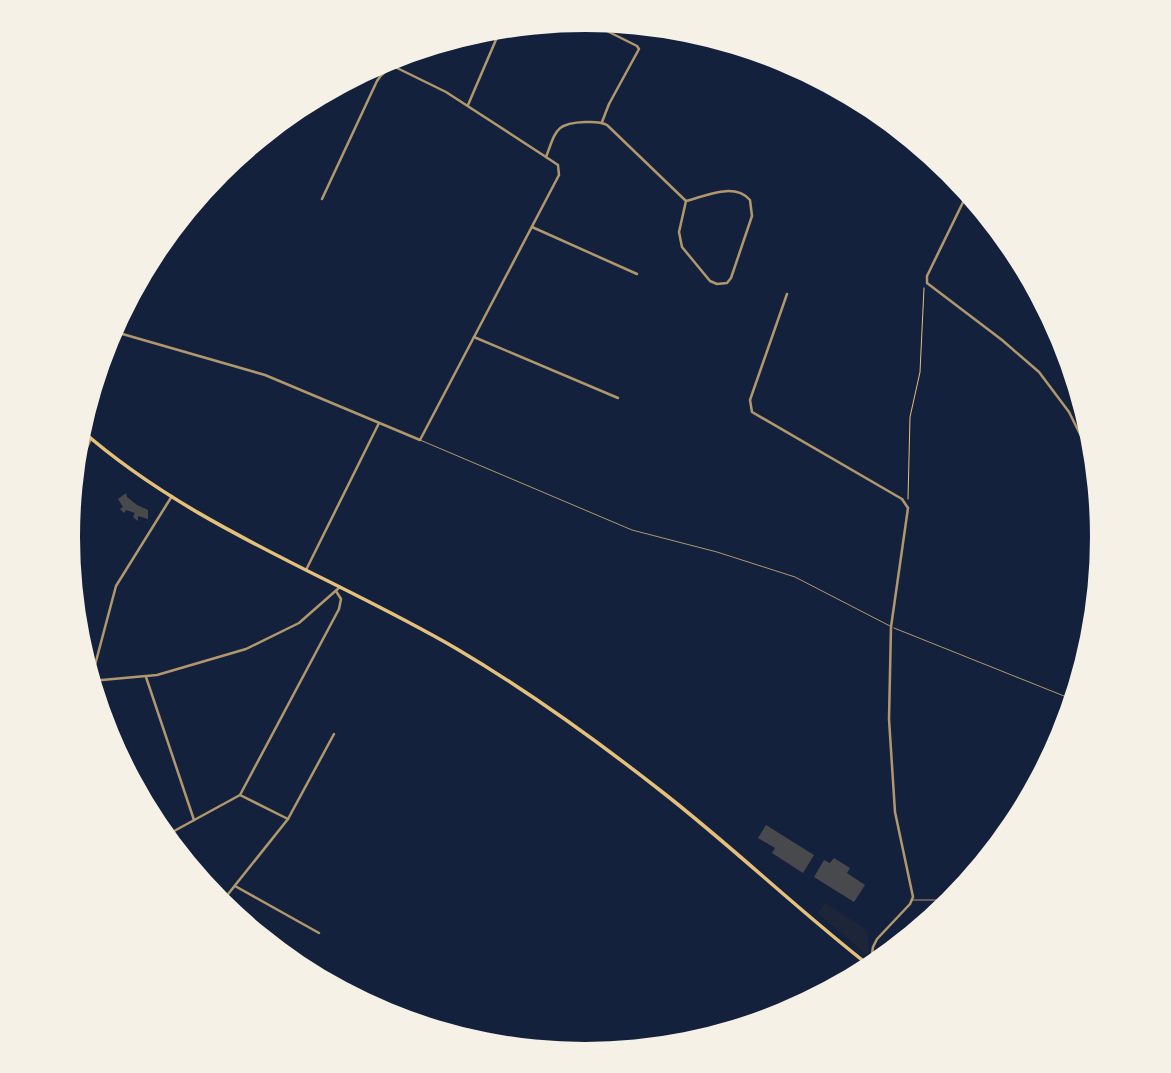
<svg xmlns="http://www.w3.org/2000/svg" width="1171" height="1073" font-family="'Space Grotesk',sans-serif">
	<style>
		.green { fill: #1d2539 }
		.building { fill: #48494c }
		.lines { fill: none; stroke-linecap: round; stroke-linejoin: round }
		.path { stroke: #e5c07b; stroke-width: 1 }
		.service { stroke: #b1986c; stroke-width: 1 }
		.minor { stroke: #b1986c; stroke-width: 2.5 }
		.secondary { stroke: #e5c07b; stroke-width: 3.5 }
	</style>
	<rect width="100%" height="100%" fill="#14213d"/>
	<!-- green -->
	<path class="green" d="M 825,903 L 864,928 L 868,936 L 868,956 L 818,913 Z"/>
	<!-- building -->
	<g class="building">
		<path d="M 126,493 L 127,497 L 137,505 L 148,510 L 148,519 L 138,516 L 138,521 L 133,517 L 135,513 L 126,510 L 124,513 L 120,509 L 123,507 L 118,499 Z"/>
		<path d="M 766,825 L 814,855 L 803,873 L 772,853 L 775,848 L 758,838 Z"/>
		<path d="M 834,858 L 850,868 L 847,873 L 865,885 L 854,902 L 814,877 L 824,860 L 830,863 Z"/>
	</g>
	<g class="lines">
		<!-- path -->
		<path class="path" d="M 908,499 L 910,417 L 920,372 L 924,288"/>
		<!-- service -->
		<g class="service">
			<path d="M 420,440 L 632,530 L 717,552 L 795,577 L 890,626"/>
			<path d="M 894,628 L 1074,700"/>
			<path d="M 913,900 L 953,900"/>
		</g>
		<!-- minor -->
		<g class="minor">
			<path d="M 602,21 L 602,26 L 605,30 L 637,46 L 639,49 L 609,104 L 602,122"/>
			<path d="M 393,66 L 446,92 L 546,157"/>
			<path d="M 468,105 L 501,28"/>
			<path d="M 968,192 L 927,276 L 927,283 L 1002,340 L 1039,372 L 1069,412 L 1096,466"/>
			<path d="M 322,199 L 377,81 C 384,69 392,70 398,55"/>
			<path d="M 532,227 L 637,274"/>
			<path d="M 787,294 L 750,400 L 752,412 L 902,499 L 908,508 L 891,627 L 889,719 L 895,812 L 913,897 L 910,904 L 877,939 L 873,947 L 870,968"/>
			<path d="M 112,331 L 265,375 L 420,440 L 559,175 L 558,165 L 546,157 C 556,131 555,123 585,122 C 593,122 600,121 607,125 L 686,201 L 679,232 L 682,247 L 710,281 L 717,284 L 727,283 L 731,278 L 752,216 L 750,200 C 734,182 706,196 686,201"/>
			<path d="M 474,337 L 618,398"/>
			<path d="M 74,479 L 91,438"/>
			<path d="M 306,570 L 379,423"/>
			<path d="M 146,677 L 194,820"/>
			<path d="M 91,680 L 116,586 L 172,496"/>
			<path d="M 91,681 L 157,675 L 246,649 L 299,623 L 340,587"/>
			<path d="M 240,795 L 339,609 L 341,599 L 336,591"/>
			<path d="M 166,835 L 229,910"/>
			<path d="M 165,836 L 240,795 L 288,819"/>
			<path d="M 235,886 L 319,933"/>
			<path d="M 221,903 L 288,819 L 334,734"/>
		</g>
		<!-- secondary -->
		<path class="secondary" d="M 80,429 C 191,527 332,576 457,649 C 528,691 596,740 661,791 C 733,847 799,911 871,967"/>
	</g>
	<!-- crop -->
	<path d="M0 0H1171V1073H0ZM80 537a505 505 0 1 1 1010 0a505 505 0 1 1-1010 0Z" fill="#f6f1e7" fill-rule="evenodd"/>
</svg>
